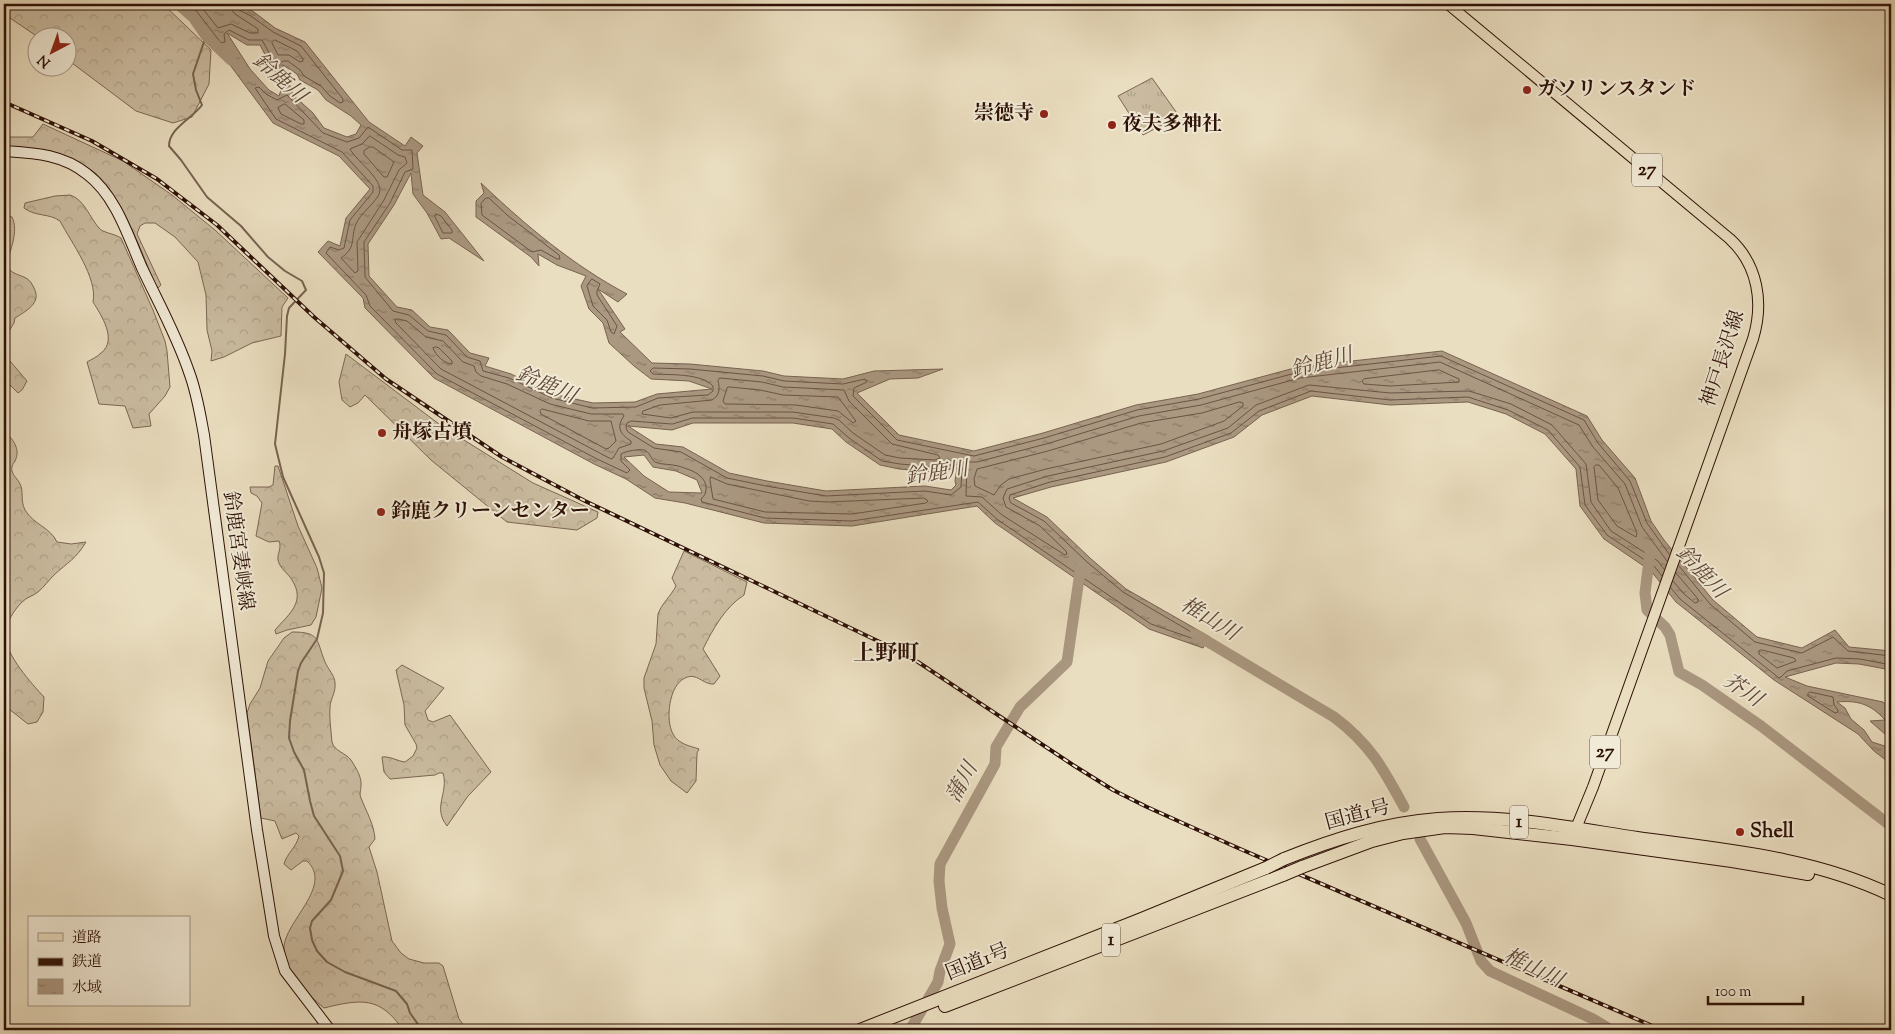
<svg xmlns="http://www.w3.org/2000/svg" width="1895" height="1034" font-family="'Sorts Mill Goudy','Noto Serif JP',serif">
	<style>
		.forest { fill: url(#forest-crowns); stroke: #7c6653 }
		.park { fill: url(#park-tufts); stroke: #7c6653 }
		.water { fill: url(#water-ripples); stroke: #786250; fill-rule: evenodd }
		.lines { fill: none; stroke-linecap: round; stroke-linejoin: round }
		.shore { stroke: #6c5444; stroke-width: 1 }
		.stream { stroke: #786250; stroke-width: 2 }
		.river { stroke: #aa9881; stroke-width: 11 }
		.secondary-casing { stroke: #2e1106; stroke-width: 12 }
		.primary-casing { stroke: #2e1106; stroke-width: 12 }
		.highway-casing { stroke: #2e1106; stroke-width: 14 }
		.secondary { stroke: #f1ead6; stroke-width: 10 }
		.primary { stroke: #eadec0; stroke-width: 10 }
		.highway { stroke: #eadec0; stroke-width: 12 }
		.rail-casing { stroke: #2e1106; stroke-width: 4 }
		.rail { stroke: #f1ead6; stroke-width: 2; stroke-dasharray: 5.5; stroke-linecap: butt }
		.highway-bridge-casing { stroke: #2e1106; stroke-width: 14; stroke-linecap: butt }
		.highway-bridge { stroke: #eadec0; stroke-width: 12 }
		.poi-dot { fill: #8f2418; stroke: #f1ead6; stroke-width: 2 }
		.labels { text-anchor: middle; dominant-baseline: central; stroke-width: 4; stroke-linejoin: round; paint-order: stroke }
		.shield { fill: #f1ead6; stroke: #685244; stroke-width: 1 }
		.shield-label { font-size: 19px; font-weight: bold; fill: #2e1106 }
		.poi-label { font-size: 20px; font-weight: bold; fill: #2e1106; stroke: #f1ead6; text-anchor: start }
		.street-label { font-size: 20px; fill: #2e1106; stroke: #f1ead6 }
		.water-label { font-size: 21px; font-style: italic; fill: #604737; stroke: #f1ead6 }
		.quarter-label { font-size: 22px; font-weight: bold; fill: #2e1106; stroke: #f1ead6 }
	</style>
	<defs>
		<pattern id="forest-crowns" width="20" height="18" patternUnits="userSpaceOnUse" patternTransform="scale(1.25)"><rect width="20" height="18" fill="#cabba0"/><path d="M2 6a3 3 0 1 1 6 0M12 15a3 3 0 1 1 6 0" fill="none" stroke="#aea088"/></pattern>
		<pattern id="park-tufts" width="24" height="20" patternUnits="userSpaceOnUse" patternTransform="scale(1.25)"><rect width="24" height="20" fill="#cabba0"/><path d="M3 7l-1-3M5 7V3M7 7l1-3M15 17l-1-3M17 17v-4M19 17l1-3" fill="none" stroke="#aea088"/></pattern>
		<pattern id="water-ripples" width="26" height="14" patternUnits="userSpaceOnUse" patternTransform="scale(1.25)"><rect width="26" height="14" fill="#aa9881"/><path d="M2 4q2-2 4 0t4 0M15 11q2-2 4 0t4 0" fill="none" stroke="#8b7b68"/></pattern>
	</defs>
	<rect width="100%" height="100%" fill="#eadec0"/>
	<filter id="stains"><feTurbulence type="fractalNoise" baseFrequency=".004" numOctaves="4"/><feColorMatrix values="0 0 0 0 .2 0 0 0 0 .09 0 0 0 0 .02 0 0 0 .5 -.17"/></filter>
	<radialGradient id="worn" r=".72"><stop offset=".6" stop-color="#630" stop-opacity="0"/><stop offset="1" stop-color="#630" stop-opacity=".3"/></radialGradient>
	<!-- forest -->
	<g class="forest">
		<path d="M 4,4 L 163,4 L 211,50 L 209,84 L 192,117 L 173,123 L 136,111 L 68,60 L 68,38 L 38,37 L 4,14 Z"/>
		<path d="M 43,124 L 123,161 L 172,195 L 215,230 L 288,298 L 282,307 L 281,336 L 252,343 L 224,357 L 211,361 L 212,351 L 207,330 L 206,295 L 198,262 L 175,237 L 155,223 L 145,223 L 140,226 L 137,234 L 161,285 L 157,289 C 143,257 118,182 86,167 C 62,155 31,152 4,147 L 4,137 L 33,137 Z"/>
		<path d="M 70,195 C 84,199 90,218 99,228 C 103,233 113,233 121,238 L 153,310 L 165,341 L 167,351 L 170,387 L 165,396 L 149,414 L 151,426 L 133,428 L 125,406 L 99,404 L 87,362 C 92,359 97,357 101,353 C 118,340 101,315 93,302 C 98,278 71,242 60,221 C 49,213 36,217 24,208 L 25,203 L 55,196 Z"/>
		<path d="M 8,216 L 12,217 C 19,231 10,251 6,265 C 11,274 18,274 26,278 C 30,280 32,284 34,288 C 42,303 26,311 15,318 L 14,323 L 4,339 L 4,217 Z"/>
		<path d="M 4,354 L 27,381 L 22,390 L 18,393 L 4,379 Z"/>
		<path d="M 346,354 L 443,427 L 533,483 L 598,512 L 597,518 L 577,530 L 507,522 L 431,460 L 365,395 L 358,403 L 350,407 L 342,400 L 339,382 Z"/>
		<path d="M 4,431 C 13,439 21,449 15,461 C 13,464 11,467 12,471 C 13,476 18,479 20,484 C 24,491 20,500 25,510 C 34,525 50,527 57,542 L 71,544 L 86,542 C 76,559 68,562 54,575 C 49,580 44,587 38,592 C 33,596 27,597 22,602 C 14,610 5,624 5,636 C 6,655 31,683 44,697 L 43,712 L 37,722 L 28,724 L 4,705 Z"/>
		<path d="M 275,466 L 278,466 L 298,526 L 317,568 L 322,588 L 316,617 L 311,625 L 287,630 L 276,634 L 275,630 C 289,614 306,602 292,580 C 288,573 280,569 278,560 C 277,554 282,548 279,541 L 269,542 L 256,536 L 262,503 L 257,496 L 251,493 L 250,487 L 269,487 L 273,485 Z"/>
		<path d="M 684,551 L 747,582 L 744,595 C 725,607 713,629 703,649 L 720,676 L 714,684 C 703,685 697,672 685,678 C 669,685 665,720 673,734 C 678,744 690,746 699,749 L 697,753 L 696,781 L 687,793 L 671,781 L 660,765 L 654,745 L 652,721 L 644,688 L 644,678 L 656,644 L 658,614 C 662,603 671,596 676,586 L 672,578 Z"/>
		<path d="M 292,632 C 321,632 316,640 325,662 C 328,669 335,676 335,683 C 336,692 331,698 330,706 C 329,718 331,730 332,742 C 334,751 346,753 351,760 C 356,768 362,777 361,786 C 361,791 359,793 361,798 C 366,811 374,824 375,839 L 369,847 L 377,872 L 392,941 L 401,953 L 409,959 L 424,963 L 439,963 L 443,966 L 459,1019 L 467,1030 L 403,1030 C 380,996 361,999 324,1008 C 307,994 284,972 284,948 C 284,922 334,886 307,861 L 303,861 L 291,870 L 284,864 C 287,853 296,848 299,836 L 296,833 L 282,839 L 275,821 L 261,818 L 247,713 L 250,704 L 260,688 L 268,661 L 284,638 Z"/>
		<path d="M 402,665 L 444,688 L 425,711 L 428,720 L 433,722 L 450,715 L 491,772 L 468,796 L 447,826 C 432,807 449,793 443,773 L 439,773 L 435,775 L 390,779 L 384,772 L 382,757 C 390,756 397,761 405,762 L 413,756 L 417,748 L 416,744 L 405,725 L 404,705 L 396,670 Z"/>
	</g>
	<!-- park -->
	<path class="park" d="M 1152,78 L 1179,116 L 1143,135 L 1118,96 Z"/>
	<!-- water -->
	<path class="water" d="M 185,4 L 238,4 L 254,12 L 275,28 L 305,42 L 369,122 L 405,146 L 411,137 L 423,146 L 417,153 L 423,195 L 445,212 L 484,261 L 449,238 L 441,239 L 427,213 L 413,194 L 411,173 L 394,205 L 368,244 L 369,276 L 397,307 L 412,310 L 430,327 L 448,330 L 470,353 L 489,358 L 485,366 L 511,374 L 553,394 L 593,403 L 635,402 L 657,394 L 712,389 L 689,381 L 651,379 L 634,366 L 609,343 L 603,323 L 589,309 L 581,286 L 586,276 L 557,265 L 538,254 L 539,266 L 531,257 L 476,217 L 476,201 L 484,193 L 481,183 C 525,225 574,266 627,294 L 618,302 L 598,289 L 625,329 L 620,332 L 652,363 L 690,364 L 763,371 L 784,376 L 843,379 L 874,371 L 943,369 L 918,378 L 890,379 L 857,393 L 899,435 L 974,451 L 1043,433 L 1136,405 L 1198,394 L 1298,367 L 1442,351 L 1587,416 L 1602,440 L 1635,478 L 1651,521 L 1664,540 L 1713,600 L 1757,637 L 1802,648 L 1835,630 L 1849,647 L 1891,651 L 1891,670 L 1859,664 L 1836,663 L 1785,677 L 1807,686 L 1883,702 L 1891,711 L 1891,744 L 1886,735 L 1870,721 L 1885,720 C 1871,704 1857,700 1837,702 L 1845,708 L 1851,719 L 1864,730 L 1872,742 L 1891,748 L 1891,764 L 1874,751 L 1858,734 L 1774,680 L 1676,602 L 1651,571 L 1604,539 L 1580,506 L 1576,469 L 1545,434 L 1506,414 L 1468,402 L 1390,405 L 1312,396 L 1262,415 L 1234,437 L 1166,462 L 1051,487 L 1013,498 L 1047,517 L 1090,558 L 1126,589 L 1210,637 L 1203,648 L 1149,629 L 995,523 L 977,506 L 852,526 L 764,523 L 685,503 L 655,498 L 626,479 L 594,464 L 434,378 L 365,308 L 363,298 L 318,252 L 328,241 L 340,246 L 346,218 L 370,189 L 339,156 L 273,123 ZM 227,33 L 247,45 L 260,45 L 282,87 L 279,96 L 269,90 L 250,69 ZM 283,65 L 297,74 L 300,80 L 318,90 L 326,100 L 351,116 L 361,125 L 356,134 L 347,137 L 324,128 L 313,113 L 293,95 ZM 693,423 L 793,423 L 832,429 L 846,442 L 880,465 L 899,469 L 936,472 L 957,468 L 955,481 L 956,485 L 951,490 L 925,486 L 826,491 L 767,481 L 729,473 L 683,447 L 656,444 L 628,426 L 672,430 ZM 644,455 L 653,467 L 676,471 L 697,480 L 702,493 L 669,492 L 644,476 L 624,457 Z"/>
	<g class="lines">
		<!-- shore -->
		<g class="shore">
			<path d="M 191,4 L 221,43 L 225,42 L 224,34 L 229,30 L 249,40 L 262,40 L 276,65 L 278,65 L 283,61 L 288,61 L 300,70 L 304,76 L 321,86 L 330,96 L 340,103 L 343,102 L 343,99 L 301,46 L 273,32 L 251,16 L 239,10 L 237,4"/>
			<path d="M 199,4 L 218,28 L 231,24 L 250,33 L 258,33 L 258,29 L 235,14 L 231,9 L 230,4"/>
			<path d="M 275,40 L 297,51 L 303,59 L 303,61 L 300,62 L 289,55 L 278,55 L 272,43 Z"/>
			<path d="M 285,104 L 304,120 L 304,124 L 301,124 L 281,114 L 278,108 Z"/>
			<path d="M 370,136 L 398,155 L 405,157 L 407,163 L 399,170 L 384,200 L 357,242 L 358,271 L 355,273 L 341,258 C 357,247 350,239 356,224 C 360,214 372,206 378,196 C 388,182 356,161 350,149 L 362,144 Z"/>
			<path d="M 370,147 L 373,147 L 394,162 L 387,177 L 384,177 L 364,154 L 364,151 Z"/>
			<path d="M 486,198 L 489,198 L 507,215 L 559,255 L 560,259 L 557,259 L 541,250 L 532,252 L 482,215 L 481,204 Z"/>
			<path d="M 436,214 L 441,216 L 452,230 L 452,233 L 443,233 L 435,217 Z"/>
			<path d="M 592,279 L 600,284 L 597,291 L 597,295 L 617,326 L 614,334 L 611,332 L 607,320 L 593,306 L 587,286 Z"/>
			<path d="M 398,319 L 407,321 L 426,337 L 443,341 L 463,362 L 474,366 L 476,372 L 481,376 L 507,384 L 550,404 L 591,414 L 623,414 L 624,416 C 616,427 620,434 631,441 L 631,444 L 619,448 L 613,458 L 611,459 L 441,369 L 396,323 L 395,320 Z"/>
			<path d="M 436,347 L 439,348 L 452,361 L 452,364 C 445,364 435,355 433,348 Z"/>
			<path d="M 1439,370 L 1459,379 L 1459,382 L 1390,386 L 1364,384 L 1362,381 L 1364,379 Z"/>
			<path d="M 720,378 L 762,382 L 783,387 L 844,390 L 849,401 L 892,444 L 938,455 L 940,458 L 935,460 L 900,458 L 885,455 L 853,433 L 839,420 L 834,418 L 793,412 L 693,412 L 671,418 L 642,414 L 643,411 L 660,405 L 712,400 C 720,395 720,389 718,381 Z"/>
			<path d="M 730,387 L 760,390 L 783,395 L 838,397 L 856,421 L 853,423 L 838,411 L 796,405 L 725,404 L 723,401 L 727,388 Z"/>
			<path d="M 1240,402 L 1243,403 L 1243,406 L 1224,421 L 1161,444 L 1046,469 L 1009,479 L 1001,485 L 994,495 L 975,486 L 974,479 L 977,469 L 1048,451 L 1141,423 L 1202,413 Z"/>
			<path d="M 542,409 L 589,421 L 611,421 L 616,441 L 609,448 L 606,449 L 541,414 L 540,411 Z"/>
			<path d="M 693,418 L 793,418 L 833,424 L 849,438 L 882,461 L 900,464 L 935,467 L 958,464 L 962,468 L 961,487 L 951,495 L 925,491 L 826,496 L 766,486 L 727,478 L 681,452 L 654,448 L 628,432 L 626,428 L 627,423 L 631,421 L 672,424 Z"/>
			<path d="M 1596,465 L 1599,465 L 1618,488 L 1637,533 L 1636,537 L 1617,526 L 1598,500 L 1594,467 Z"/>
			<path d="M 711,477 L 727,484 L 809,501 L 827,502 L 924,498 L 928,501 L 926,503 L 852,514 L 765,512 L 713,499 L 710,480 Z"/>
			<path d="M 1679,566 L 1710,604 L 1755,642 L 1802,653 L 1833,637 L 1848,651 L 1891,656"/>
			<path d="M 1664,569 L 1658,561 L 1611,531 L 1591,502 L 1586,464 L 1552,425 L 1511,404 L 1469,391 L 1390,393 L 1309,385 L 1256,405 L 1228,428 L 1163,451 L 1048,476 L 1007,489 L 1003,498 L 1006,507 L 1040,526 L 1066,551 L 1067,554 L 1065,555 L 1002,515 L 982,497 L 966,496 L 967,464 L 969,462 L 977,462 L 1046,444 L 1139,416 L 1201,405 L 1300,378 L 1440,362 L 1579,425 L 1593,447 L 1625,484 L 1642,527 L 1667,561"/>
			<path d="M 1662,576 L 1654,566 L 1607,535 L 1585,505 L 1580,467 L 1548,430 L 1508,410 L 1468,397 L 1390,400 L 1311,391 L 1259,411 L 1231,433 L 1165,457 L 1050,482 L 1010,495 L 1009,499 L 1011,503 L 1044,521 L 1087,562 L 1123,592 L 1198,636 L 1199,638 L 1197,640 L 1151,624 L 998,520 L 978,502 L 852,521 L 765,518 L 702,502 L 701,499 C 708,494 708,482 700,476 C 695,471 685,468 678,466 C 672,464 661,465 655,462 C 651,459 650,452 644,450 C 638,449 626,451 621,454 L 621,461 L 630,470 L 627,473 L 597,459 L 437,374 L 370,306 L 366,295 L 326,253 L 330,247 L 339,250 L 344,248 L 350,220 L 373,192 L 373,186 L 342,152 L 276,119 L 255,88 L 259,87 L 266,94 L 277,100 L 287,95 L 323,133 L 347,142 L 359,138 L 368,127 L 402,150 L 412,150 L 413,169 L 405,172 L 390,203 L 364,242 L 365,277 L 393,311 L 409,315 L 428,331 L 446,335 L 467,357 L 480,361 L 483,371 L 509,378 L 552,398 L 592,408 L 636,407 L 658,398 L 708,395 L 713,391 L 713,386 C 701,373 670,375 653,374 L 650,371 L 653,368 L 690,369 L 763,376 L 784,381 L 843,384 L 865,379 L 867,382 L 854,388 L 853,396 L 897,440 L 974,456 L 1044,438 L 1137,410 L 1199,399 L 1299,372 L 1441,356 L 1584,420 L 1598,443 L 1630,481 L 1647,523 L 1669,554"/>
			<path d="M 1673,581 L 1684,594 L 1695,603 L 1698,602 L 1698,599 L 1676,573"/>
			<path d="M 1671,588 L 1680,599 L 1779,678 L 1781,677 L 1787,671 L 1836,658 L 1860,659 L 1891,665"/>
			<path d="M 1762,650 L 1794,658 L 1796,661 L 1777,668 L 1759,654 L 1759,651 Z"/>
			<path d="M 1810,692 L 1833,697 L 1834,705 L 1838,710 L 1838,712 L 1835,713 L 1808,696 L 1808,694 Z"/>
		</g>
		<!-- stream -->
		<path class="stream" d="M 206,36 L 193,74 L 196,90 L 202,105 C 193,118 169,128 169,146 L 181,160 L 207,197 L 241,226 L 268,257 L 285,271 L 302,281 L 306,290 L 289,308 L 287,316 L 285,354 L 275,444 L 283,477 L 319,557 L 324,573 L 323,613 L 317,639 L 301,663 L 298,671 L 290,721 L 289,738 L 294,752 L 304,770 L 310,801 L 314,816 L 340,856 L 343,871 L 331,900 L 312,921 L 310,928 L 312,940 L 317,951 L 327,962 L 345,972 L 396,991 L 407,1004 L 410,1013 L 422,1030"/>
		<!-- river -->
		<g class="river">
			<path d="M 178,4 L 193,17 L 206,36 L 231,60"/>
			<path d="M 1650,553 L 1645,593 L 1647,610 L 1665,627 L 1670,635 L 1679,672 L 1702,685 L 1761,726 L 1891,826"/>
			<path d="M 1195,634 L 1334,717 C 1370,744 1383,768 1404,807"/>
			<path d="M 1420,839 L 1466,923 L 1481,961 L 1490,971 L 1593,1019 L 1611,1030"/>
			<path d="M 910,1030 L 938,982 L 940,971 L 950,944 L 942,908 L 939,881 L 940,864 L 995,764 L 996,747 L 1020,707 L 1067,662 L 1081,565"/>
		</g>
		<defs>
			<path id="secondary" d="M 4,151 C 34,153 62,154 87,174 C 116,196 128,236 142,268 C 158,302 177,336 189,372 C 197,393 200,414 204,435 L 257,830 L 274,936 L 285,971 L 330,1030"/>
			<path id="primary" d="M 1448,4 L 1730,239 C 1758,265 1764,303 1753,339 L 1593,787 L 1574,833"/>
			<g id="highway">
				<path d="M 1284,859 C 1334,839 1384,823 1438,819 C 1504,814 1572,828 1637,838 C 1724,850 1812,857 1891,895"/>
				<path d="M 1302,867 L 1372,841 L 1403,833 L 1445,827 L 1473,828 L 1572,839 L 1732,861 L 1808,874"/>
				<path d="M 945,1006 L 1283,875"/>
				<path d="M 860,1030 L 1139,920 L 1266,868"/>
			</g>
		</defs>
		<!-- secondary casing -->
		<use href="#secondary" class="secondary-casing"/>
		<!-- primary casing -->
		<use href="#primary" class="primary-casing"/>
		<!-- highway casing -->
		<use href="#highway" class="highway-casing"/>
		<!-- secondary -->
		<use href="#secondary" class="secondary"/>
		<!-- primary -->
		<use href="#primary" class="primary"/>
		<!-- highway -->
		<use href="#highway" class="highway"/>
		<defs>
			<path id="rail" d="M 4,102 L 92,141 L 157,179 L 217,225 L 314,317 L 386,379 L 502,457 L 585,501 L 884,644 L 918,662 L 1073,765 L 1113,790 L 1147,807 L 1238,848 L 1662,1030"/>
		</defs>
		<!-- rail casing -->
		<use href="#rail" class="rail-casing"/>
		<!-- rail -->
		<use href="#rail" class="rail"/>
		<defs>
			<g id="highway-bridge">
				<path d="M 1266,868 L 1284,859"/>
				<path d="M 1283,875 L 1302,867"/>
			</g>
		</defs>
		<!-- highway-bridge casing -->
		<use href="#highway-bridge" class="highway-bridge-casing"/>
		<!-- highway-bridge -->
		<use href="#highway-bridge" class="highway-bridge"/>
	</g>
	<!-- markers -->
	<g class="poi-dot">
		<circle cx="1527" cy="90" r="5"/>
		<circle cx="1044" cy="114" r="5"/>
		<circle cx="1112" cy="125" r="5"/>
		<circle cx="382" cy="433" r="5"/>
		<circle cx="381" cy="512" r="5"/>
		<circle cx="1740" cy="832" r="5"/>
	</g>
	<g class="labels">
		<!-- shield labels -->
		<g class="shield">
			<rect x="1632" y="153.5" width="30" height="33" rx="4"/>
			<rect x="1590" y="735.5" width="30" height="33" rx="4"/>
			<rect x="1510" y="805.5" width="18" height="33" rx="4"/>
			<rect x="1102" y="923.5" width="18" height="33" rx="4"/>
		</g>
		<g class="shield-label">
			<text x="1647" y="170">27</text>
			<text x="1605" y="752">27</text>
			<text x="1519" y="822">1</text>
			<text x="1111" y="940">1</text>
		</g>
		<!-- poi labels -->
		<g class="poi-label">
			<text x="1537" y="90">ガソリンスタンド</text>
			<text x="1034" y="114" text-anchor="end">崇徳寺</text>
			<text x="1122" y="125">夜夫多神社</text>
			<text x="392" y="433">舟塚古墳</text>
			<text x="391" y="512">鈴鹿クリーンセンター</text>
			<text x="1750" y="832">Shell</text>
		</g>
		<!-- street labels -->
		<g class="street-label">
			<text transform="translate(1724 359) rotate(-72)">神戸長沢線</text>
			<text transform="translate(237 551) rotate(82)">鈴鹿宮妻峡線</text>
			<text transform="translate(1358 816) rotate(-15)">国道1号</text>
			<text transform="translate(978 963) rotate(-22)">国道1号</text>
		</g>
		<!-- water labels -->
		<g class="water-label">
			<text transform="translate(279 79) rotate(42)">鈴鹿川</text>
			<text transform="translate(1322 364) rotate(-15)">鈴鹿川</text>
			<text transform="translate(546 386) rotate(23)">鈴鹿川</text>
			<text transform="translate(937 474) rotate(-8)">鈴鹿川</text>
			<text transform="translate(1701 573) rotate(47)">鈴鹿川</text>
			<text transform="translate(1209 620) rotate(31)">椎山川</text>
			<text transform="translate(1742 691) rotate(34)">芥川</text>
			<text transform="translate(963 783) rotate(-61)">蒲川</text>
			<text transform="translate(1533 969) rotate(26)">椎山川</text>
		</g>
		<!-- quarter labels -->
		<g class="quarter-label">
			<text x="886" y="655">上野町</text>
		</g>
	</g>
	<!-- margin -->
	<rect width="1895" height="1034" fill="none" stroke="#eadec0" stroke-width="20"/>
	<rect x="5" y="5" width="1885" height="1024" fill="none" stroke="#2e1106" stroke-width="2.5"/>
	<rect x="10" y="10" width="1875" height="1014" fill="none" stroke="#2e1106"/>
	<!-- legend -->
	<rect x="28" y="916" width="162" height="90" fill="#f1ead6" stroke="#a39383"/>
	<rect x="38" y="933" width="25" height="8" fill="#eadec0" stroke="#a39383"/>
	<text x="72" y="942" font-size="15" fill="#2e1106">道路</text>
	<rect x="38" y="958" width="25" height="8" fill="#2e1106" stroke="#a39383"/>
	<text x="72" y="966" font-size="15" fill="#2e1106">鉄道</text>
	<rect x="38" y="979" width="25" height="15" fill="url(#water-ripples)" stroke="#a39383"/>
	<text x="72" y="992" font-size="15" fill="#2e1106">水域</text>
	<!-- north arrow -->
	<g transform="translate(52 52) rotate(221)"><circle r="24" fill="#f1ead6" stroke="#a39383"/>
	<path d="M0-4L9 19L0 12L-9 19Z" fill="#8f2418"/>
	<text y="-8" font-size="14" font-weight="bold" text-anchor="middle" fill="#2e1106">N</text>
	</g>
	<!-- scale -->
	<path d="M1708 996v8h95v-8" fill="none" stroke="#2e1106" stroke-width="2.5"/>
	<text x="1715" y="996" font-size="15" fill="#2e1106" stroke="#f1ead6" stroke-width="4" paint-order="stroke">100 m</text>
	<rect width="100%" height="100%" filter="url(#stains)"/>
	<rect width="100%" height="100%" fill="url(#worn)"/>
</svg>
